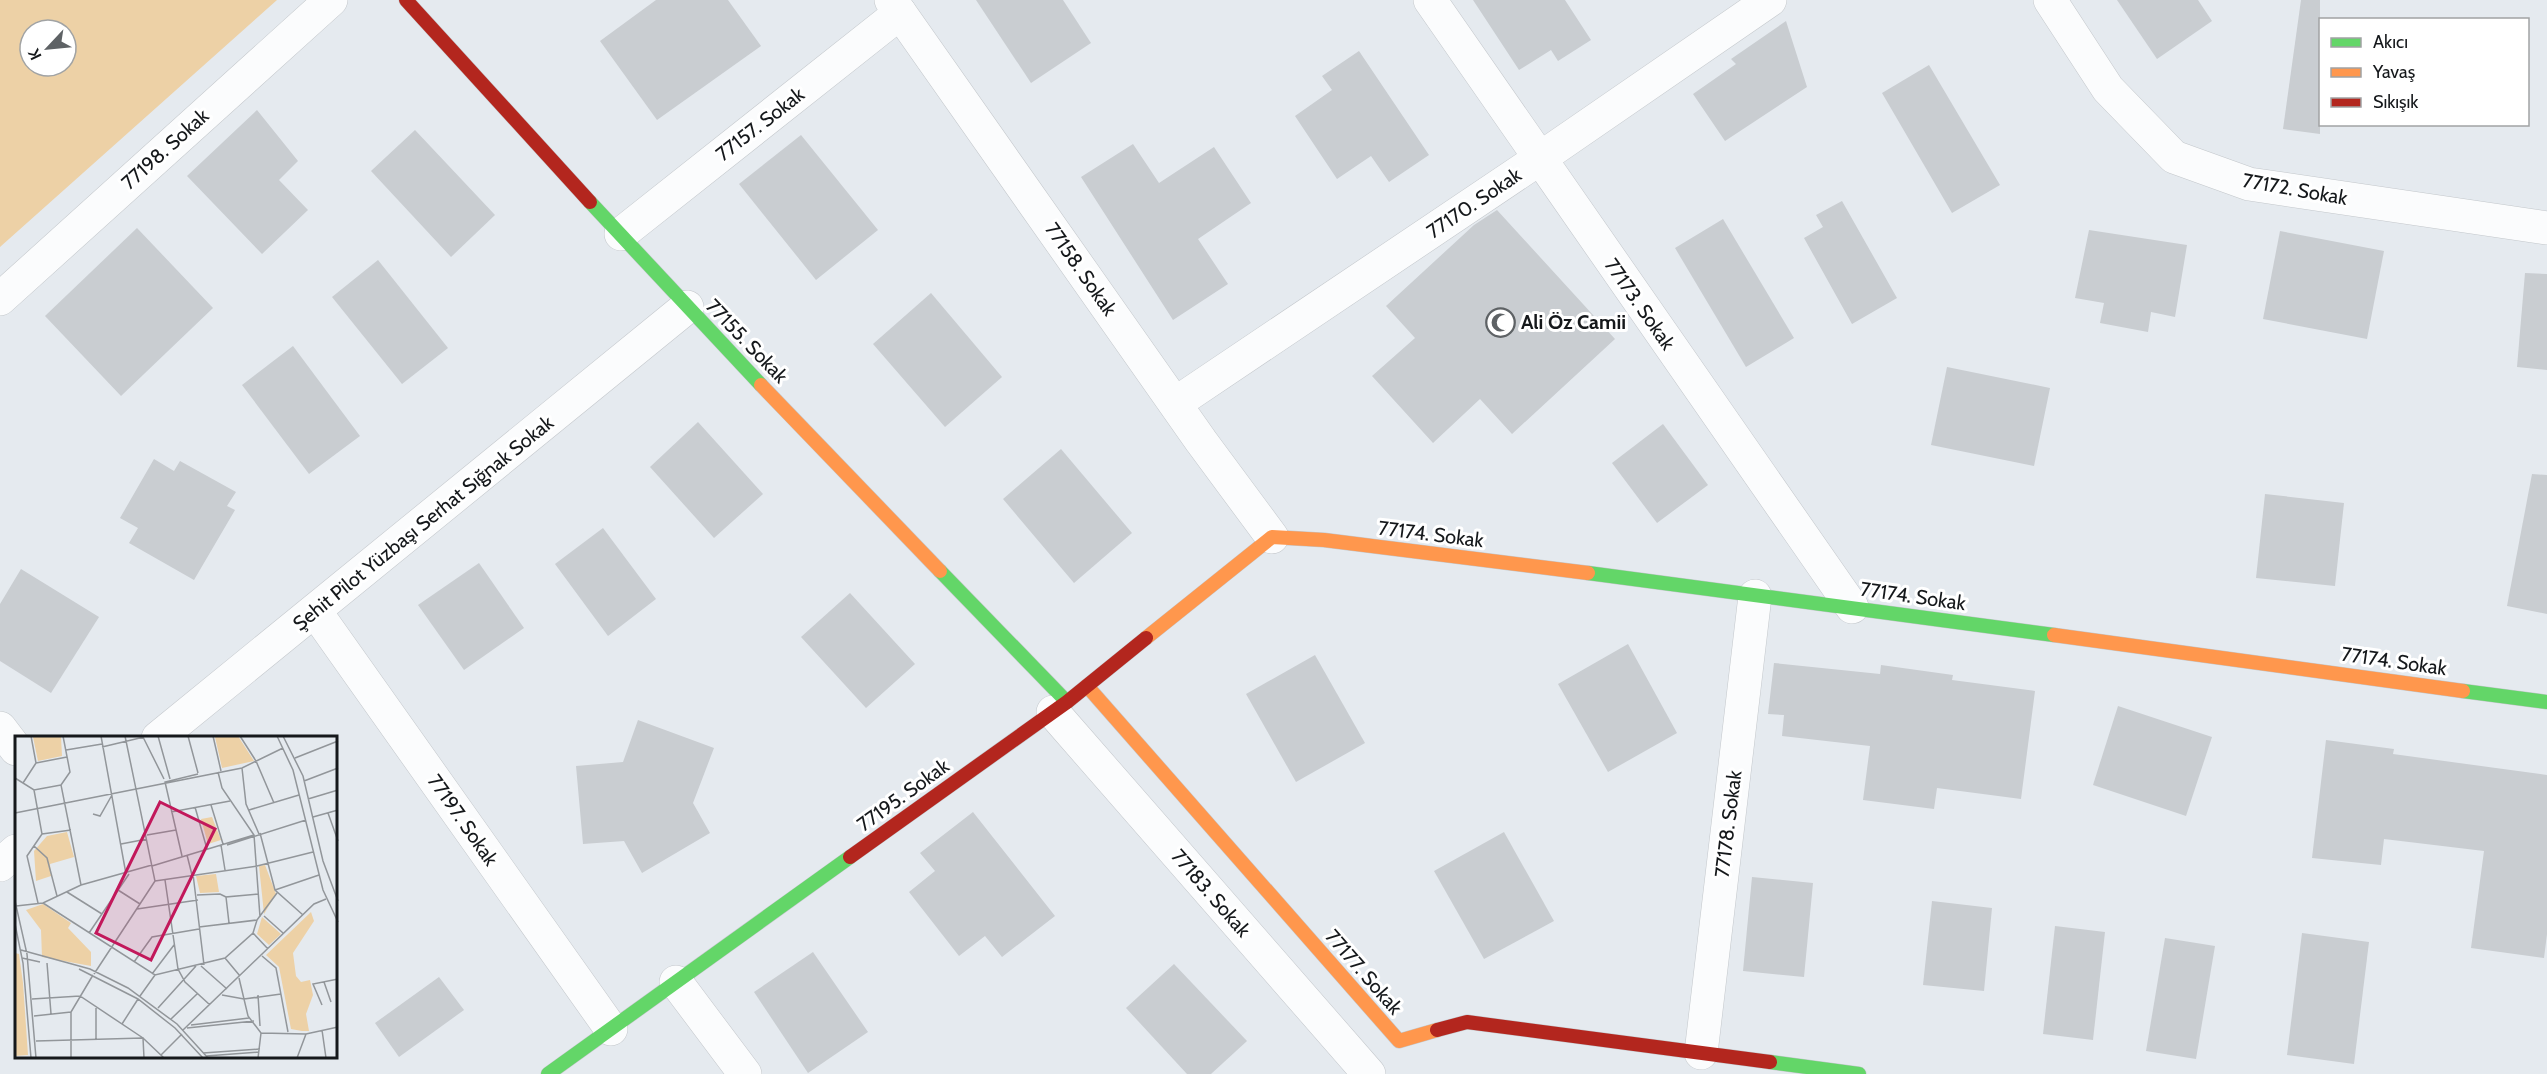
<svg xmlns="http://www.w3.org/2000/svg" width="2547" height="1074" font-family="Cabin,sans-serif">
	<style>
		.green { fill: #edd1a6; fill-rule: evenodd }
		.building { fill: #c9cdd1 }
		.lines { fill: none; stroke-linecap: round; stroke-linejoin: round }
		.street-casing { stroke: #c3c7cb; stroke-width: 34 }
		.fast-casing { stroke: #c3c7cb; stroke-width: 15 }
		.slow-casing { stroke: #c3c7cb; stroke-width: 15 }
		.jam-casing { stroke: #c3c7cb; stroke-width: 15 }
		.street { stroke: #fbfcfd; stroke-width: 33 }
		.fast { stroke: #63d668; stroke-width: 14 }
		.slow { stroke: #ff974d; stroke-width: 14 }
		.jam { stroke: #b3261e; stroke-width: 14 }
		.labels { text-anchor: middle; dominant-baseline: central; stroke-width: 6; stroke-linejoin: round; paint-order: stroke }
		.street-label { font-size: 20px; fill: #15181b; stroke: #fff }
		.poi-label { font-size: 20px; font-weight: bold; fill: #15181b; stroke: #fff; text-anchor: start }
		.inset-road { fill: none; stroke: #92969a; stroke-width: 1.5 }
		.view { fill: #c2185b; fill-opacity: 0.15; stroke: #c2185b; stroke-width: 3 }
		.inset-edge { fill: none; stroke: #15181b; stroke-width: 3 }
	</style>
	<rect width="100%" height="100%" fill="#e5eaef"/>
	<!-- green -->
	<path class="green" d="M 0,0 L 277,0 L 0,247 ZM 30,30 L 66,30 L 66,66 L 30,66 Z"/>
	<!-- building -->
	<g class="building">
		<path d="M 656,0 L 728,0 L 761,46 L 657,120 L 600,41 Z"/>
		<path d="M 976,0 L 1063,0 L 1091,43 L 1031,83 Z"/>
		<path d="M 1473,0 L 1565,0 L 1591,40 L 1558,61 L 1551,50 L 1519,70 Z"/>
		<path d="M 2117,0 L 2198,0 L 2212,21 L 2157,59 Z"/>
		<path d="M 2301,0 L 2320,0 L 2320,134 L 2283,129 Z"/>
		<path d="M 1786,21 L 1807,87 L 1725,141 L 1693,94 L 1736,64 L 1731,59 Z"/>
		<path d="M 1359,51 L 1429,155 L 1389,182 L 1371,156 L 1337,179 L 1295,116 L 1332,90 L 1322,76 Z"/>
		<path d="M 1929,65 L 2000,185 L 1952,213 L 1882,93 Z"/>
		<path d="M 257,110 L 298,161 L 279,180 L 308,210 L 262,254 L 187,176 Z"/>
		<path d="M 415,130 L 495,215 L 451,257 L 371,171 Z"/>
		<path d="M 801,135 L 878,230 L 816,280 L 739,184 Z"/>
		<path d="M 1133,144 L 1159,183 L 1214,147 L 1251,203 L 1198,239 L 1228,284 L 1173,320 L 1081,177 Z"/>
		<path d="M 1842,201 L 1897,298 L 1852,324 L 1804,238 L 1823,227 L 1816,215 Z"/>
		<path d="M 1497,210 L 1615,339 L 1512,434 L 1480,399 L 1433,443 L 1372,376 L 1415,338 L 1386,306 L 1474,225 Z"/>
		<path d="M 1723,219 L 1794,338 L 1746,367 L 1675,248 Z"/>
		<path d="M 137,228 L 213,308 L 121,396 L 45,316 Z"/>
		<path d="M 2089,230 L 2187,245 L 2175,317 L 2151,312 L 2148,332 L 2100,323 L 2104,303 L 2075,298 Z"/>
		<path d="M 2280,231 L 2384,251 L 2367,339 L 2263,319 Z"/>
		<path d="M 378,260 L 448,348 L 402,384 L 332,297 Z"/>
		<path d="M 2525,273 L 2547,274 L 2547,370 L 2517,367 Z"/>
		<path d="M 931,293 L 1002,377 L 945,427 L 873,344 Z"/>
		<path d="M 293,346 L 360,436 L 309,474 L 242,385 Z"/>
		<path d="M 1947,367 L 2050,388 L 2034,466 L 1931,445 Z"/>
		<path d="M 698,422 L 763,494 L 714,538 L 650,467 Z"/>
		<path d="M 1663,424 L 1708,485 L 1657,523 L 1612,463 Z"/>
		<path d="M 1061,449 L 1132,533 L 1074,583 L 1003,499 Z"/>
		<path d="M 154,459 L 174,471 L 180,461 L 236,492 L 227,506 L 235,510 L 194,580 L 129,543 L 138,528 L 120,518 Z"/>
		<path d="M 2532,474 L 2547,475 L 2547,614 L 2507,606 Z"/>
		<path d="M 2265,494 L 2344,503 L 2335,586 L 2256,578 Z"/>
		<path d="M 603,528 L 656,599 L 608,636 L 555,564 Z"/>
		<path d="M 479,563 L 524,628 L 464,670 L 418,605 Z"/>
		<path d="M 21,569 L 99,617 L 51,693 L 0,661 L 0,604 Z"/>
		<path d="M 850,593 L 915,664 L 866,708 L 801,637 Z"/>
		<path d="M 1628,644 L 1677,733 L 1608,772 L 1558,684 Z"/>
		<path d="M 1315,655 L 1365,743 L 1296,782 L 1246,694 Z"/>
		<path d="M 1774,663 L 1880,674 L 1881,665 L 1953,675 L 1952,680 L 2035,691 L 2021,799 L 1937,788 L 1934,809 L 1863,800 L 1870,746 L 1782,736 L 1784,715 L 1768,714 Z"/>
		<path d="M 2118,706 L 2212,737 L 2186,816 L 2093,785 Z"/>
		<path d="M 638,720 L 714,748 L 693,803 L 710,833 L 642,873 L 624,841 L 583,844 L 576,766 L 623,762 Z"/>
		<path d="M 2326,740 L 2394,749 L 2393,754 L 2547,775 L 2547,934 L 2544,958 L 2471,948 L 2484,851 L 2384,839 L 2381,865 L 2312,858 Z"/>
		<path d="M 973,812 L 1055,916 L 1002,957 L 985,936 L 959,956 L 909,892 L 935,871 L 920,853 Z"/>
		<path d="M 1504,832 L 1554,921 L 1484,959 L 1434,871 Z"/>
		<path d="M 1752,877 L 1813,883 L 1804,977 L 1743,971 Z"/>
		<path d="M 1932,901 L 1992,908 L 1984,991 L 1923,985 Z"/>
		<path d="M 2055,926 L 2105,932 L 2093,1040 L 2043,1034 Z"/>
		<path d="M 2302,933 L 2369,942 L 2354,1064 L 2287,1055 Z"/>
		<path d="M 2165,938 L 2215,946 L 2196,1059 L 2146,1051 Z"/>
		<path d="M 813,952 L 868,1032 L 808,1073 L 754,992 Z"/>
		<path d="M 1174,964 L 1247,1041 L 1211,1074 L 1187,1074 L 1126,1008 Z"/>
		<path d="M 439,977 L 464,1010 L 399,1057 L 375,1023 Z"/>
	</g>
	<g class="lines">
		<defs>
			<g id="street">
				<path d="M 891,0 L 1201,441 L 1272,537"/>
				<path d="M 1430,0 L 1852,607"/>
				<path d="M 2050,0 L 2108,89 L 2174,157 L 2249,184 L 2547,228"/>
				<path d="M 621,234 L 900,13"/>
				<path d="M 0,299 L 331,0"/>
				<path d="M 1176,403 L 1539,159 L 1770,0"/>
				<path d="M 315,611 L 611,1029"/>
				<path d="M 1053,712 L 1369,1074"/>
				<path d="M 0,728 L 16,749"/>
				<path d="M 158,738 L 687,307"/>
				<path d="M 0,865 L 16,851"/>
				<path d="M 676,982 L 745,1074"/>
				<path d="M 1701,1053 L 1755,596"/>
			</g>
			<g id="fast">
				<path d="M 590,202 L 761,385"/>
				<path d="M 940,571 L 1067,702"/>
				<path d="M 1588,573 L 2054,635"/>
				<path d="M 2463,691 L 2547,702"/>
				<path d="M 1770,1062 L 1859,1074"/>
				<path d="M 548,1074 L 850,857"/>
			</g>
			<g id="slow">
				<path d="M 761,385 L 940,571"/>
				<path d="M 2054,635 L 2463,691"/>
				<path d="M 1146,638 L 1272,537 L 1324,540 L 1588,573"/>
				<path d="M 1087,686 L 1399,1041 L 1437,1030"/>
			</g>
			<g id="jam">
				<path d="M 406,0 L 590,202"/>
				<path d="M 850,857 L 1067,702 L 1146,638"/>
				<path d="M 1437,1030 L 1467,1022 L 1770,1062"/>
			</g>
		</defs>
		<!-- street casing -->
		<use href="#street" class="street-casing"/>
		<!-- fast casing -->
		<use href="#fast" class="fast-casing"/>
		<!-- slow casing -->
		<use href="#slow" class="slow-casing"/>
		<!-- jam casing -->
		<use href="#jam" class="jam-casing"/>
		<!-- street -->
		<use href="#street" class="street"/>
		<!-- fast -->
		<use href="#fast" class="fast"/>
		<!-- slow -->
		<use href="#slow" class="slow"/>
		<!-- jam -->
		<use href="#jam" class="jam"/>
	</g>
	<!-- icons -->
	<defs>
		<symbol id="mosque-ring" viewBox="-11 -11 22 22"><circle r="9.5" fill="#fff" stroke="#5e6265" stroke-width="1.5"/><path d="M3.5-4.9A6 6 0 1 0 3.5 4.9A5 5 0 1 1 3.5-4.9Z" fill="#5e6265"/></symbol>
	</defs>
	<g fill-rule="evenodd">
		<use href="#mosque-ring" x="1484" y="306" width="33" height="33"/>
	</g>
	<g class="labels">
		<!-- street labels -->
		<g class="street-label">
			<text transform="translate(760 124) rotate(-38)">77157. Sokak</text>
			<text transform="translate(165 149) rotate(-42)">77198. Sokak</text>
			<text transform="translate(2295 189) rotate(10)">77172. Sokak</text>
			<text transform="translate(1474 203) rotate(-34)">77170. Sokak</text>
			<text transform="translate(1081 269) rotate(55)">77158. Sokak</text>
			<text transform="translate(1640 304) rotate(55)">77173. Sokak</text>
			<text transform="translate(747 341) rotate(46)">77155. Sokak</text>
			<text transform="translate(423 523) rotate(-39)">Şehit Pilot Yüzbaşı Serhat Sığnak Sokak</text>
			<text transform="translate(1431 534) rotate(7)">77174. Sokak</text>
			<text transform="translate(1913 596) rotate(8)">77174. Sokak</text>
			<text transform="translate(2394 661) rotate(8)">77174. Sokak</text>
			<text transform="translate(903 795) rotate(-36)">77195. Sokak</text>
			<text transform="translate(463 820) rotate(55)">77197. Sokak</text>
			<text transform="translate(1728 824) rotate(-83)">77178. Sokak</text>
			<text transform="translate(1211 893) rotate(49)">77183. Sokak</text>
			<text transform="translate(1364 972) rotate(49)">77177. Sokak</text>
		</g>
		<!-- poi labels -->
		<g class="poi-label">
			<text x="1521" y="322">Ali Öz Camii</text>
		</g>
	</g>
	<!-- overview -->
	<g transform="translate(15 736)">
		<rect width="322" height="322" fill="#e5eaef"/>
		<path d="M 46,0 L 47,20 L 23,25 L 18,1 ZM 223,0 L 239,25 L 207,32 L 200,1 ZM 197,81 L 206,104 L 193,108 L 186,83 ZM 52,96 L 59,121 L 35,128 L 36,140 L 21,145 L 19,115 L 32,100 ZM 250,129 L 261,158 L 249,178 L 244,130 ZM 201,138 L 204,156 L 185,157 L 181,140 ZM 28,168 L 56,187 L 53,192 L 76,216 L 76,230 L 27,221 L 26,194 L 11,174 ZM 296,176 L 299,185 L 278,217 L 281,240 L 286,246 L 295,244 L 298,259 L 291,278 L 294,295 L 287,295 L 276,293 L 264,231 L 251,219 ZM 247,181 L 266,198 L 254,209 L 242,198 ZM 0,217 L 4,218 L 8,247 L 13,319 L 0,320 Z" fill="#edd1a6"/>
		<path class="inset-road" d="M 16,0 L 21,27M 48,0 L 55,36 L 46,49 L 66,149M 86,0 L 111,138M 143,0 L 155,43M 173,0 L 183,37M 198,0 L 206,35M 225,0 L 241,25 L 259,67M 262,0 L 278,34 L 308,154 L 323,186M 268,0 L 288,40 L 308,125 L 323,165M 128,1 L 149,43M 87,11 L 129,1M 51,14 L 87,8M 280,22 L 323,5M 21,27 L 52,21M 227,32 L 231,68 L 244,98M 203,36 L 207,52 L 239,99 L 245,181M 0,42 L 19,54 L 46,49M 289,45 L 323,32M 8,47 L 21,27M 19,54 L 27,98 L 12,120 L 23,167M 293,63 L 323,54M 196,69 L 208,108M 180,71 L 192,113M 234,74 L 284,59M 156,76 L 215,65M 0,77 L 227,32 L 268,12M 313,77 L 323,105M 78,78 L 85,80 L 97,59M 298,81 L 323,74M 245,97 L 260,154 L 288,179M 27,98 L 56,94M 132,99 L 161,94M 106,108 L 132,103M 206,109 L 210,134M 212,109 L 291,84M 19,110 L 32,122 L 42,160M 172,119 L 177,139M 167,120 L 150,46 L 183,38M 137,130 L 239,99M 178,138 L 189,229M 150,144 L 163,233 L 170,246 L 195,269M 140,145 L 242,130 L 298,116M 103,154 L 125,168M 260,154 L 304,139M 52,156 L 87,178M 182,159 L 205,158 L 211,161M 0,165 L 12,218 L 21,322M 28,167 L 140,239 L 210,222 L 238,197 L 242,184M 1,170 L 28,167 L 66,149 L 137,129M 122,173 L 183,164M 249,180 L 268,197M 214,187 L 211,161 L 243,158M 0,188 L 8,227 L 16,322M 184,191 L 242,184 L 262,157M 74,197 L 114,138M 238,197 L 253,213M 6,214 L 75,233 L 113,252 L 162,288 L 193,322M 247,220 L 261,232 L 273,296M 7,222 L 25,226M 210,222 L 225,240M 119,226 L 137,201 L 184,193M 32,227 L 36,278M 186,230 L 212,253M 64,233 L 123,263 L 160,292 L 188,322M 79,238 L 140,145 L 110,0M 137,238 L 159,209M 224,242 L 233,280 L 246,297 L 291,298 L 323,291M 309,246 L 316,266M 207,259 L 229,263 L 266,258M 243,259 L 245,290M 125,260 L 140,239M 17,263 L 65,260 L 128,302 L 149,322M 307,269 L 298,248 L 323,243M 81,272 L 81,303M 143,272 L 181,230M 19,280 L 56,276M 156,283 L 182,258M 107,288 L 123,263M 176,289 L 234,282M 172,292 L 239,285M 168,294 L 299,168 L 311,163M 307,294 L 311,322M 21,305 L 128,302 L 129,322M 188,317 L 245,313M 146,319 L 167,298M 191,320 L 244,316M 56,322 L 56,276 L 78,239M 243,322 L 246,297M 282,322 L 291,298"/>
		<path class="view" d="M 145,66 L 200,93 L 136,224 L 81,197 Z"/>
		<rect width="322" height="322" class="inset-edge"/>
	</g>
	<!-- legend -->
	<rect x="2319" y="18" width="210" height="108" fill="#ffffff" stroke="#a1a3a4" stroke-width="1.5"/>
	<rect x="2331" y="38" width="30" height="9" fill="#63d668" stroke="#a1a3a4" stroke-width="1.5"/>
	<text x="2373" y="48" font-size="18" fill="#15181b">Akıcı</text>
	<rect x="2331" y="68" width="30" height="9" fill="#ff974d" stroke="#a1a3a4" stroke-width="1.5"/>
	<text x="2373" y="78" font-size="18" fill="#15181b">Yavaş</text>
	<rect x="2331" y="98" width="30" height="9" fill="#b3261e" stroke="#a1a3a4" stroke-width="1.5"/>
	<text x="2373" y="108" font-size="18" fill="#15181b">Sıkışık</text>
	<!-- north arrow -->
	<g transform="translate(48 48) rotate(244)"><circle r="28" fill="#ffffff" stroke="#a1a3a4" stroke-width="1.5"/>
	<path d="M0-4.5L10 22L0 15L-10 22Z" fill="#5e6265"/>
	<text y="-9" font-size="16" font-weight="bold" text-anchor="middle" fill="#15181b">K</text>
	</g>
</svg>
